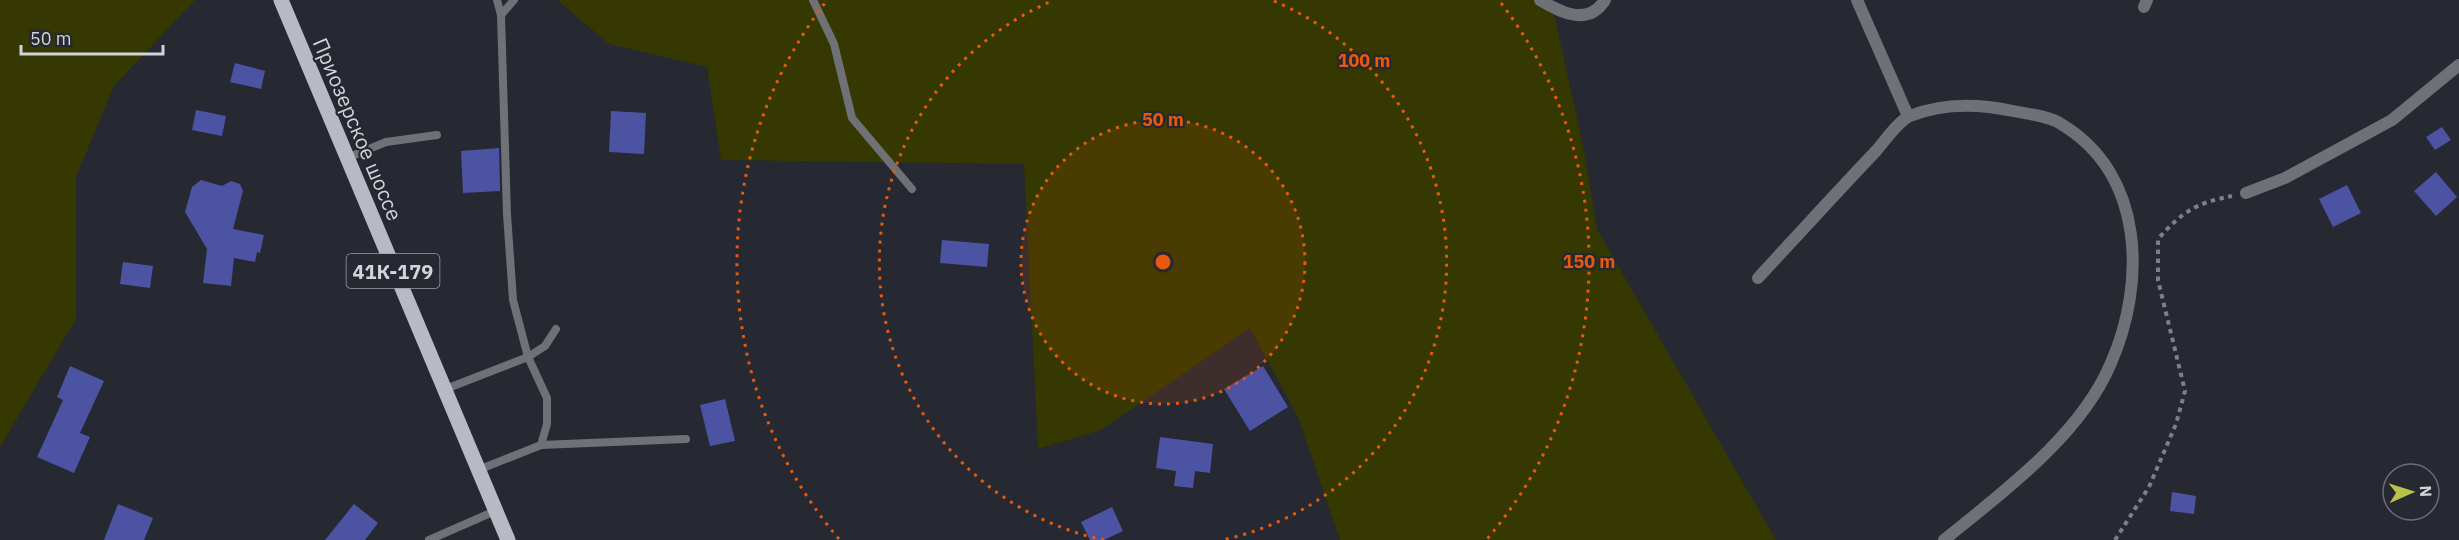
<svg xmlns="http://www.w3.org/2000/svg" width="2459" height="540" font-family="'IBM Plex Sans',sans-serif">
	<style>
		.green { fill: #353800 }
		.building { fill: #4d53a3 }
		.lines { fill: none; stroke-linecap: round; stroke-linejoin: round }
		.path { stroke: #7e8088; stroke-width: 4; stroke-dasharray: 4.5 4.5; stroke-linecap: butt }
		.service { stroke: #707176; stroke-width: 8 }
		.minor { stroke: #707176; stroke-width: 12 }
		.primary { stroke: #b7b9c4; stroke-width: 15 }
		.ring { fill: none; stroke: #e8590c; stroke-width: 3; stroke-dasharray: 3 6 }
		.labels { text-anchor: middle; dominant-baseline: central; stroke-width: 4.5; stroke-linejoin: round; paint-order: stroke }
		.shield { fill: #262832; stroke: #9ea0a8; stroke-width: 1.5 }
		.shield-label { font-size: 20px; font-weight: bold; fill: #d2d4da }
		.street-label { font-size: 21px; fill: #d2d4da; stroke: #262832 }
		.centre { fill: #e8590c; stroke: #262832; stroke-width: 3 }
		.ring-label { font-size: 18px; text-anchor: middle; font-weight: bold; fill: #e8590c; stroke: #262832; stroke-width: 4.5; stroke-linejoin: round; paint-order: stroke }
	</style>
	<rect width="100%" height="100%" fill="#262832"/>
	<!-- green -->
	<g class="green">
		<path d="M 0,0 L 195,0 L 114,86 L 76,177 L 76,319 L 0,447 Z"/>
		<path d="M 557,0 L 1551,0 L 1583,145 L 1597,229 L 1776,540 L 1340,540 L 1298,417 L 1250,328 L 1101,430 L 1038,449 L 1024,164 L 721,160 L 707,67 L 609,44 Z"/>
	</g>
	<!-- building -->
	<g class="building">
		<path d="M 235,63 L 265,71 L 261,89 L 230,82 Z"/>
		<path d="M 196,110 L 226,116 L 222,136 L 192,130 Z"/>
		<path d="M 611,111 L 646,113 L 644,154 L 609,152 Z"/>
		<path d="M 2442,127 L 2451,140 L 2435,150 L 2426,137 Z"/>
		<path d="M 499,148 L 500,191 L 463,193 L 461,151 Z"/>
		<path d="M 2436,172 L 2457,197 L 2436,216 L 2414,191 Z"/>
		<path d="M 201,180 L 222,186 L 231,181 L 240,184 L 243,191 L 233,229 L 264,235 L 260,253 L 257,252 L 255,262 L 234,258 L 231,286 L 203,283 L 207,249 L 185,212 L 192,187 Z"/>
		<path d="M 2347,185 L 2361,213 L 2333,227 L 2319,199 Z"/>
		<path d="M 942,240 L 989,244 L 987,267 L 940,263 Z"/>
		<path d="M 123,262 L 153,266 L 150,288 L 120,284 Z"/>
		<path d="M 70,366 L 104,381 L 80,433 L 90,437 L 74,473 L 37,457 L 63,400 L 57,397 Z"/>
		<path d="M 1263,366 L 1288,407 L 1250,431 L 1224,389 Z"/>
		<path d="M 725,399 L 735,441 L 710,446 L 700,405 Z"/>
		<path d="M 1160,437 L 1213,444 L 1210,473 L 1195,471 L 1193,488 L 1174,486 L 1176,471 L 1156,468 Z"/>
		<path d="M 2172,492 L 2196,496 L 2194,514 L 2170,511 Z"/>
		<path d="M 118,504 L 153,518 L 144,540 L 104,540 Z"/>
		<path d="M 354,504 L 378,523 L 365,540 L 325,540 Z"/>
		<path d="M 1112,507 L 1123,531 L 1104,540 L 1090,540 L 1081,522 Z"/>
	</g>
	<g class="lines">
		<!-- path -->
		<path class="path" d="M 2115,540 L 2149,487 L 2176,424 L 2185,391 L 2158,280 L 2158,239 C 2183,211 2196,203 2232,196"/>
		<!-- service -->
		<g class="service">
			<path d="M 497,0 L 501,15 L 507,214 L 513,300 L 528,357 L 547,398 L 547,424 L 541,445"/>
			<path d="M 813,0 L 834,44 L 852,118 L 912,189"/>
			<path d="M 501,15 L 514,0"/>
			<path d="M 347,158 L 386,142 L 437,135"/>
			<path d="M 443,390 L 528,357 L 545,346 L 556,329"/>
			<path d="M 478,470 L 541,445 L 686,439"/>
			<path d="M 429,540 L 495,511"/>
		</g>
		<!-- minor -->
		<g class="minor">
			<path d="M 1540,0 C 1560,12 1588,27 1605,0"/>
			<path d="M 1857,0 L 1908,116"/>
			<path d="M 2144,7 L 2147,0"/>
			<path d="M 2246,193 L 2285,178 L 2392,120 L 2459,65"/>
			<path d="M 1758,278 C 1797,236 1836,193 1876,151 C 1885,141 1898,121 1910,116 C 1942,103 1980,104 2013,111 C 2028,114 2049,116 2061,124 C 2145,174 2146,283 2111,363 C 2081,435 2003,492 1944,540"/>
		</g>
		<!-- primary -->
		<path class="primary" d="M 281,0 L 508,540"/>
	</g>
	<!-- distance rings -->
	<circle cx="1163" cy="262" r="142" fill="#e8590c" fill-opacity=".12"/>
	<g class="ring">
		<circle cx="1163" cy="262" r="142"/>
		<path d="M1104 540A284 284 0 0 1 1052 1M1274 1A284 284 0 0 1 1222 540"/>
		<path d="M839 539A426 426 0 0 1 825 3M1501 3A426 426 0 0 1 1487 539"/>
	</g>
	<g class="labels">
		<!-- shield labels -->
		<rect class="shield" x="346.5" y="254" width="93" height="34" rx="4.5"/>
		<g class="shield-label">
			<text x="393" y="271">41К-179</text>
		</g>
		<!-- street labels -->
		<g class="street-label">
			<text transform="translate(358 129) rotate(67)">Приозерское шоссе</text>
		</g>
	</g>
	<circle cx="1163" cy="262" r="9" class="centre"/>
	<g class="ring-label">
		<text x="1364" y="67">100 m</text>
		<text x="1163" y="126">50 m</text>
		<text x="1589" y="268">150 m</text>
	</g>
	<!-- north arrow -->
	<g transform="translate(2411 492) rotate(87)"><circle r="28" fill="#262832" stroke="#6b6d75" stroke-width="1.5"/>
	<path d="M0-4.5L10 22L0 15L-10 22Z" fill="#b9c146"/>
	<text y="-9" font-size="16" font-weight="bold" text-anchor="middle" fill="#d2d4da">N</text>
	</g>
	<!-- scale -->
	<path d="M21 45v9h142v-9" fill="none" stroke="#d2d4da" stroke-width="3"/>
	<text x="30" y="45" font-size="18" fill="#d2d4da" stroke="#262832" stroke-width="4.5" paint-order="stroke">50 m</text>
</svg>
